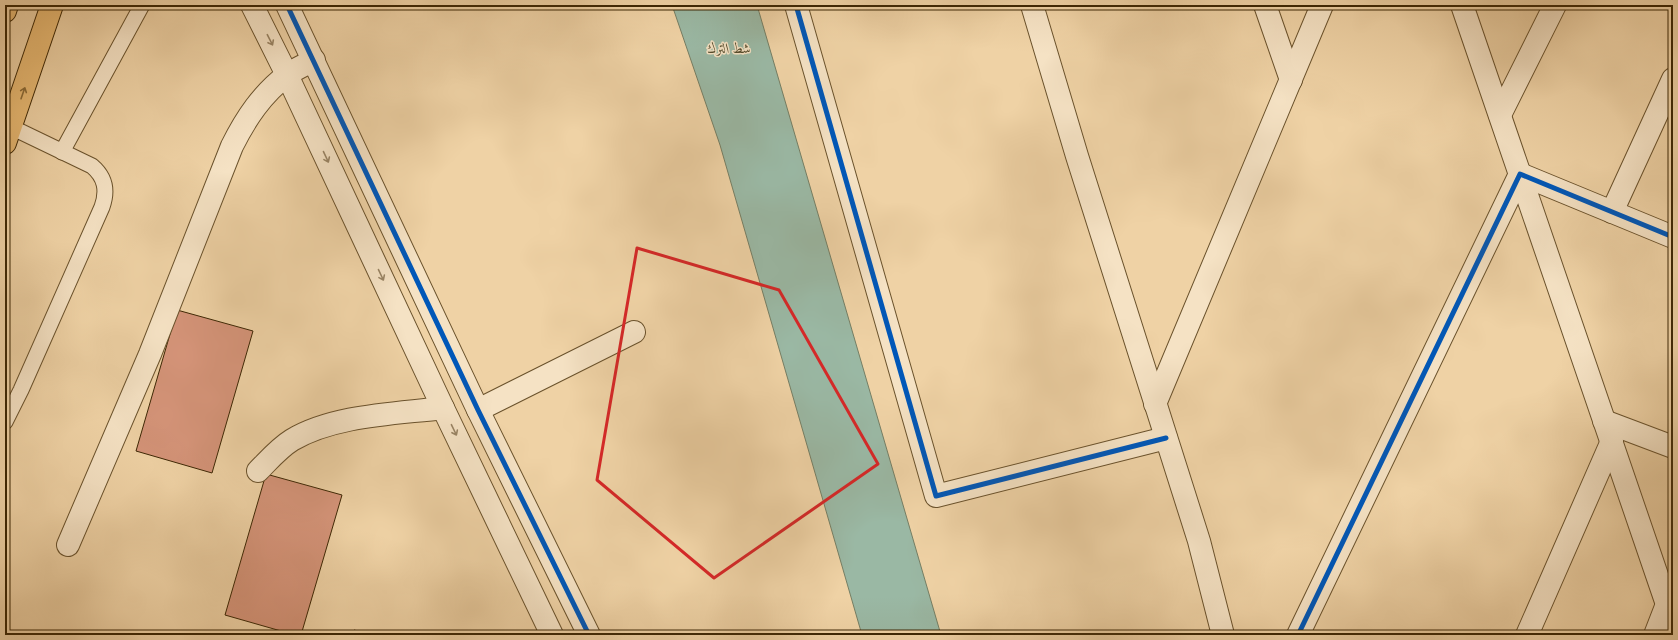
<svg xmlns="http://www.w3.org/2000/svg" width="1678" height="640" font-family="'Libre Bodoni',Amiri,serif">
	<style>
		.water { fill: #9ab8a4; stroke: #757e64 }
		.building { fill: #d59479; stroke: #3d2704 }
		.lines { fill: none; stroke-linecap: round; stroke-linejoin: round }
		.service-casing { stroke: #6a522c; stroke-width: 17 }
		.minor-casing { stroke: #6a522c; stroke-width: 24 }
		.tertiary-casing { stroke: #6a522c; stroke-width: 24 }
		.trunk-casing { stroke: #3d2704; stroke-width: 24 }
		.service { stroke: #f5e2c4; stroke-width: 15 }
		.minor { stroke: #f5e2c4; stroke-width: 22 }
		.tertiary { stroke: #f5e2c4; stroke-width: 22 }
		.trunk { stroke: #e8b972; stroke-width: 22 }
		.cycleway-casing { stroke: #f5e2c4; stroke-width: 8 }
		.cycleway { stroke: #0057b8; stroke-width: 5 }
		.oneway { stroke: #998464 }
		.oneway2 { stroke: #8a6935 }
		.marked { fill: none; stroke: #d62828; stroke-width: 3; stroke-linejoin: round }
		.labels { text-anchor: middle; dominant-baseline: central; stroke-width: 3; stroke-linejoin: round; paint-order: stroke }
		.water-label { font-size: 14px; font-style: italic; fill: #544b2c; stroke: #f5e2c4 }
	</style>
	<rect width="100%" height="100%" fill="#efd2a5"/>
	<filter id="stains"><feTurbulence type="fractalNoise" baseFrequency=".005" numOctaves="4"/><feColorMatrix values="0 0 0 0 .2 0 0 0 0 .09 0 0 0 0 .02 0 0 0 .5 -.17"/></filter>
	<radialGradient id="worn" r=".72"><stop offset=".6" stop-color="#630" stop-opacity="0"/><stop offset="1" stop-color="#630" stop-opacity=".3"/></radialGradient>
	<!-- water -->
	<path class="water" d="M 672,5 L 757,5 L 941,635 L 862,635 L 720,145 Z"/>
	<!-- building -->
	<g class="building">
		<path d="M 177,310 L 253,331 L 212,473 L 136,451 Z"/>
		<path d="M 266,474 L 342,495 L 301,635 L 295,635 L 225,615 Z"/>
		<path d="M 354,630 L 373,635 L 353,635 Z"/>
	</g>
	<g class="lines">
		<defs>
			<g id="service">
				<path d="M 62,152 L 142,5"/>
				<path d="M 5,422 L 21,390 L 102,207 C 108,190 105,177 92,166 L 11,127"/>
			</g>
			<g id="minor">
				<path d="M 796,5 L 936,496 L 1166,438"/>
				<path d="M 1032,5 L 1077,156 L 1199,541 L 1223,635"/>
				<path d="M 1265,5 L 1291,80"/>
				<path d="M 1462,5 L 1673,622"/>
				<path d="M 1500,115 L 1555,5"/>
				<path d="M 1612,212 L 1673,79"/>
				<path d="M 1155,404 L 1322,5"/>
				<path d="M 478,410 L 634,332"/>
				<path d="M 1604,421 L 1673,447"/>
				<path d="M 258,471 C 269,460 279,448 292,440 C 334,415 395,414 443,408"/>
				<path d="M 68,545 L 150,354 L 232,146 C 246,118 262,94 287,75 C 295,69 305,65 314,60"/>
				<path d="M 1298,635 L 1520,174 L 1673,237"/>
				<path d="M 1527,635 L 1612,441"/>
				<path d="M 1655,635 L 1667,604"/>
			</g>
			<g id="tertiary">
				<path d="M 252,5 L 287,75 L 443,408 L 552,635"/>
				<path d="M 287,5 L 478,410 L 589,635"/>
			</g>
			<g id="trunk">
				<path d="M 5,11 L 7,5"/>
				<path d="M 5,143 L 52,5"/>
			</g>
		</defs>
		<!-- service casing -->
		<use href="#service" class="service-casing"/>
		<!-- minor casing -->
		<use href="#minor" class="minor-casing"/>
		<!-- tertiary casing -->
		<use href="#tertiary" class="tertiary-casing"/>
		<!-- trunk casing -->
		<use href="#trunk" class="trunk-casing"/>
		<!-- service -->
		<use href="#service" class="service"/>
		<!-- minor -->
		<use href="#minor" class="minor"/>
		<!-- tertiary -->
		<use href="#tertiary" class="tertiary"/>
		<!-- trunk -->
		<use href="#trunk" class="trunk"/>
		<defs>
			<g id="cycleway">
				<path d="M 287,5 L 478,410 L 589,635"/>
				<path d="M 796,5 L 936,496 L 1166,438"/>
				<path d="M 1298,635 L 1520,174 L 1673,237"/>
			</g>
		</defs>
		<!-- cycleway casing -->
		<use href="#cycleway" class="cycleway-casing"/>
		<!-- cycleway -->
		<use href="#cycleway" class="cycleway"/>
	</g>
	<!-- one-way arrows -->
	<defs><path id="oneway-shaft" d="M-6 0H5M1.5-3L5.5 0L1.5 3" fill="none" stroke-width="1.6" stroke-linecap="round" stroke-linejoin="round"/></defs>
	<g class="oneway">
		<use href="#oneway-shaft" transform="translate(270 40) rotate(63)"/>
		<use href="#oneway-shaft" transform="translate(326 157) rotate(65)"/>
		<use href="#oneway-shaft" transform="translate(381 275) rotate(65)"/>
		<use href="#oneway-shaft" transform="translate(454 430) rotate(64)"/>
	</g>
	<use class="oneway2" href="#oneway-shaft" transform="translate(23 93) rotate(-71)"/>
	<!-- marked area -->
	<path class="marked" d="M 637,248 L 779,290 L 878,464 L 714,578 L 597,480 Z"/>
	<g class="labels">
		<!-- water labels -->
		<g class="water-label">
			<text x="729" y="49">شط الترك</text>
		</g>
	</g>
	<!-- margin -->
	<rect width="1678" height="640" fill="none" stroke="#efd2a5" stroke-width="20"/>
	<rect x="6" y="6" width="1666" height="628" fill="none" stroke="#3d2704" stroke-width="2"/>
	<rect x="10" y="10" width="1658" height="620" fill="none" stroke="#3d2704"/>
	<rect width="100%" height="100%" filter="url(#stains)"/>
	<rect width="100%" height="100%" fill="url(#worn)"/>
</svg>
